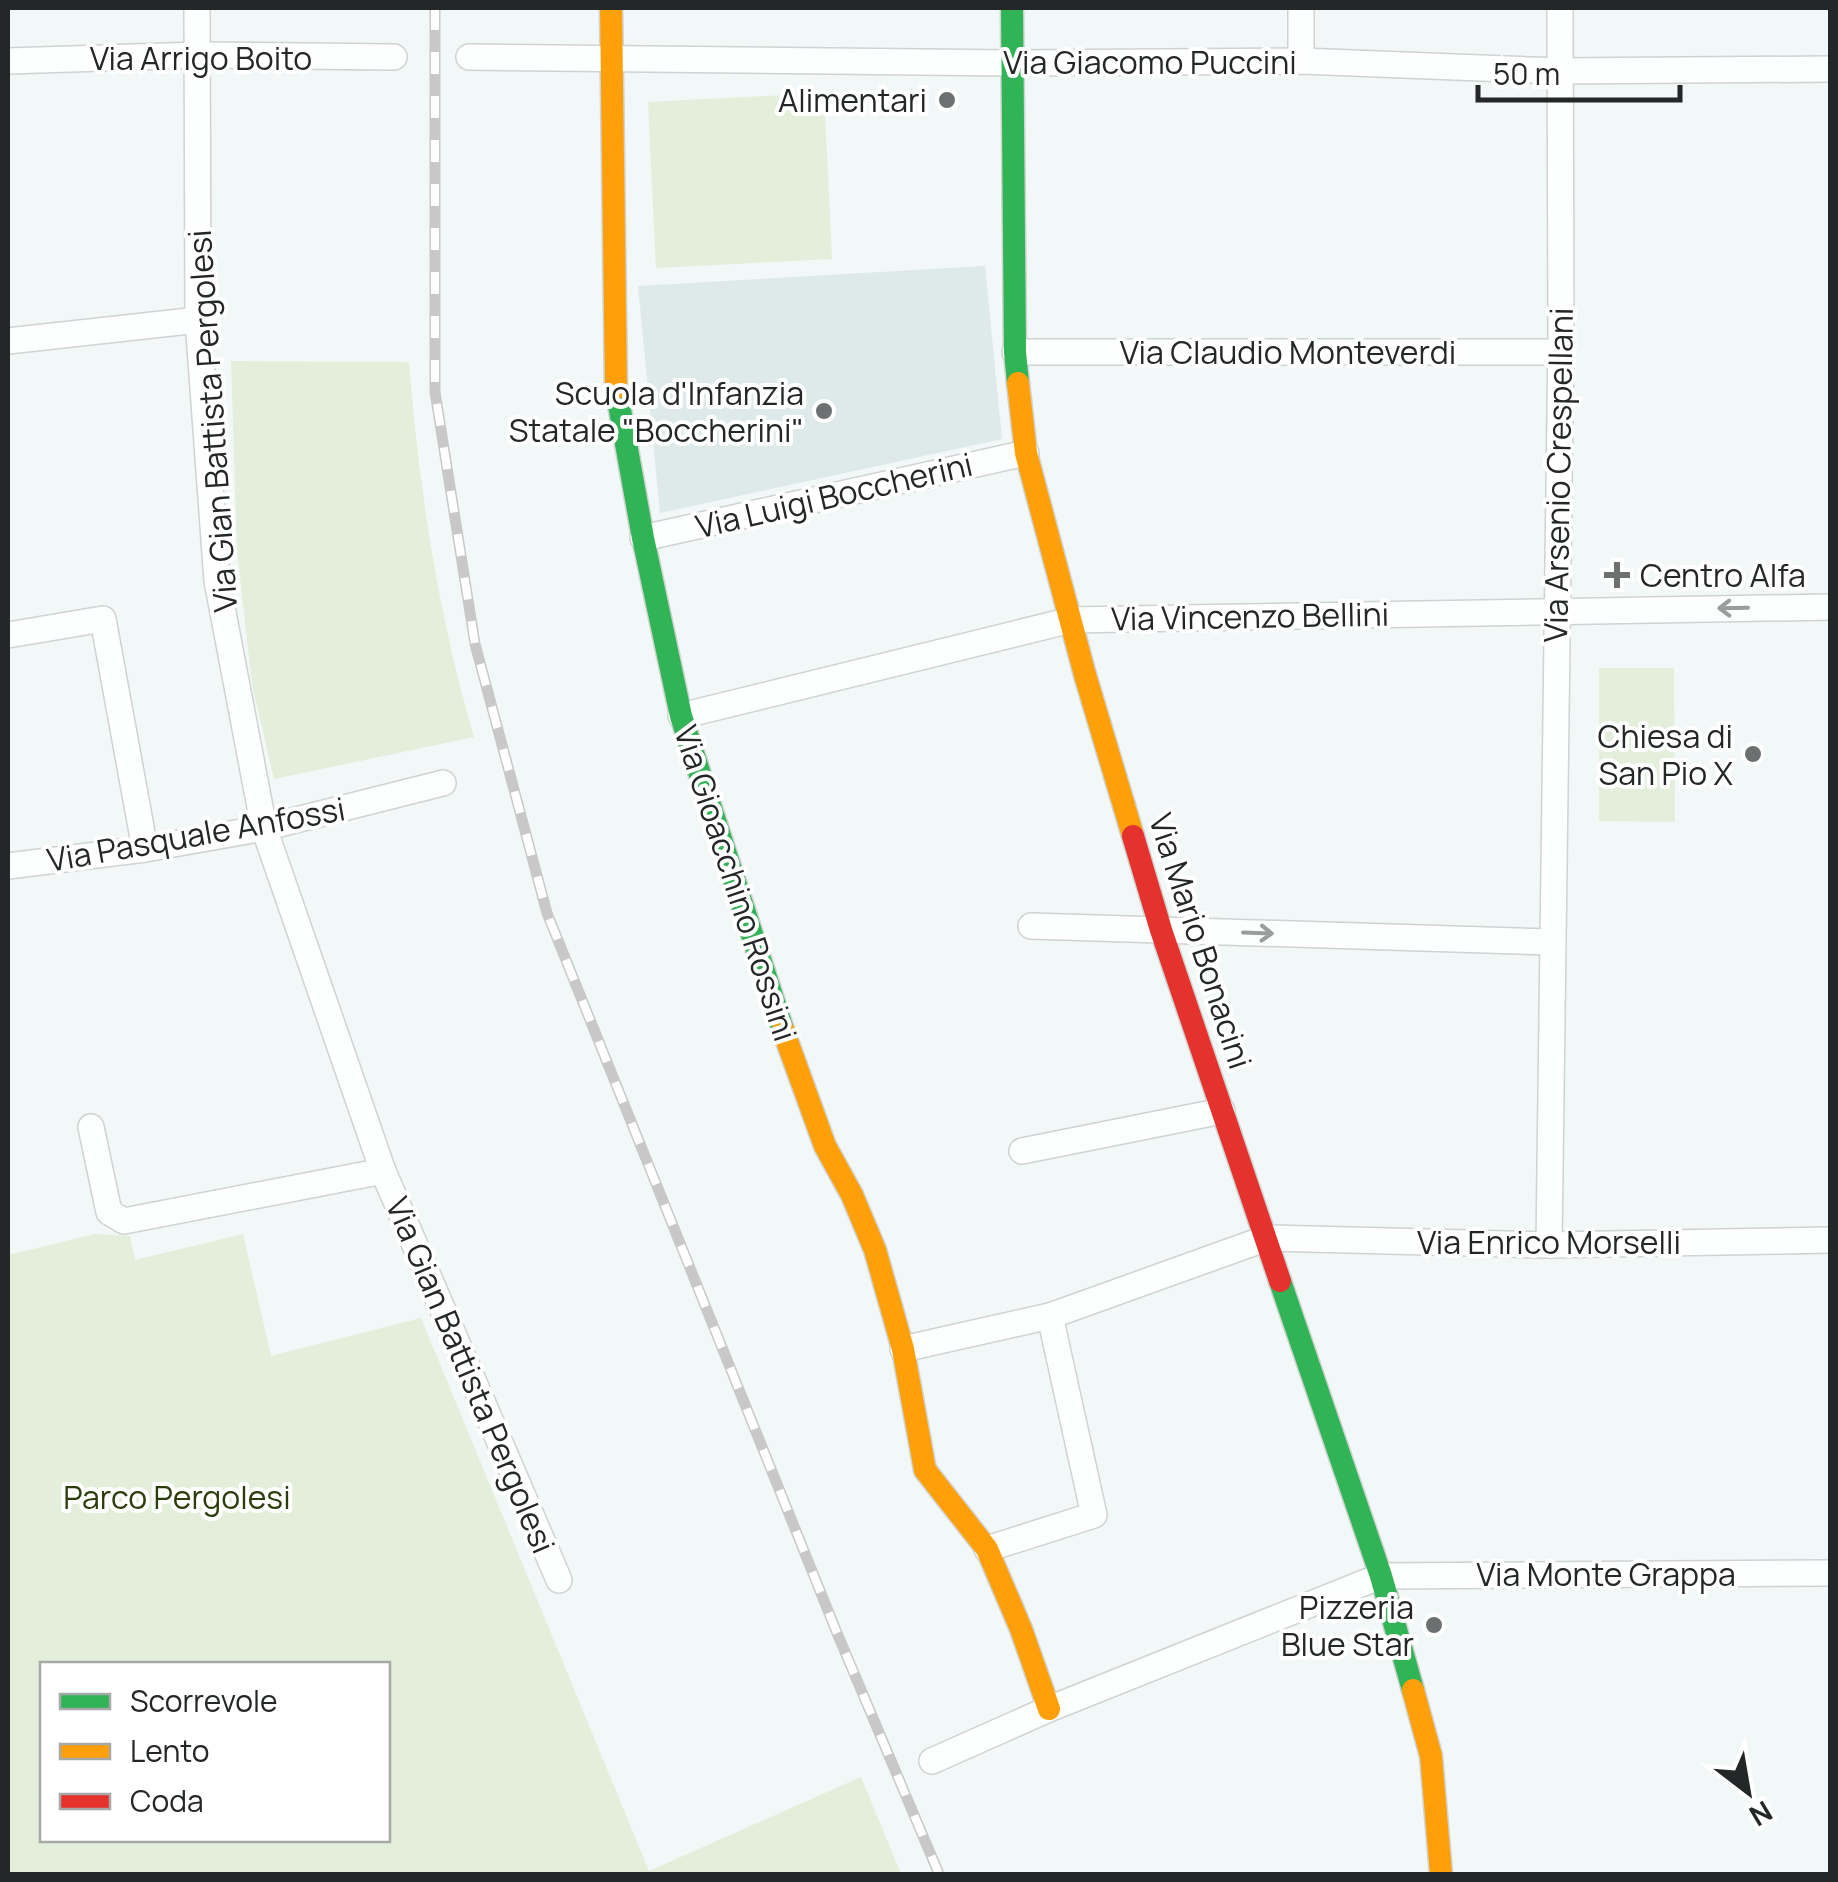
<svg xmlns="http://www.w3.org/2000/svg" width="1838" height="1882" font-family="Manrope,sans-serif">
	<style>
		.built { fill: #deeae9 }
		.green { fill: #e3eedb; fill-rule: evenodd }
		.lines { fill: none; stroke-linecap: round; stroke-linejoin: round }
		.street-casing { stroke: #cfd3d2; stroke-width: 28 }
		.fast-casing { stroke: #cfd3d2; stroke-width: 25 }
		.slow-casing { stroke: #cfd3d2; stroke-width: 25 }
		.jam-casing { stroke: #cfd3d2; stroke-width: 25 }
		.street { stroke: #fdfefe; stroke-width: 25 }
		.fast { stroke: #30b455; stroke-width: 22 }
		.slow { stroke: #ff9f0a; stroke-width: 22 }
		.jam { stroke: #e5322d; stroke-width: 22 }
		.rail-casing { stroke: #c8c8c8; stroke-width: 11 }
		.rail { stroke: #fff; stroke-width: 8; stroke-dasharray: 22; stroke-linecap: butt }
		.oneway { stroke: #9b9d9d }
		.poi-dot { fill: #6c7070; stroke: #fff; stroke-width: 4 }
		.labels { text-anchor: middle; dominant-baseline: central; stroke-width: 8; stroke-linejoin: round; paint-order: stroke }
		.street-label { font-size: 32px; fill: #242727; stroke: #fff }
		.poi-label { font-size: 32px; fill: #242727; stroke: #fff; text-anchor: end }
		.park-label { font-size: 32px; fill: #2c3d0c; stroke: #fff }
	</style>
	<rect width="100%" height="100%" fill="#f2f7f7"/>
	<!-- built -->
	<path class="built" d="M 985,266 L 1002,439 L 660,513 L 638,286 Z"/>
	<!-- green -->
	<g class="green">
		<path d="M 824,93 L 832,259 L 656,268 L 648,102 Z"/>
		<path d="M 231,361 L 409,362 C 419,489 438,615 474,737 L 274,779 L 252,684 L 237,550 Z"/>
		<path d="M 1599,668 L 1674,668 L 1675,822 L 1599,821 Z"/>
		<path d="M 95,1234 L 130,1236 L 135,1260 L 243,1234 L 271,1356 L 421,1318 L 649,1871 L 861,1777 L 901,1874 L 8,1874 L 8,1255 ZM 42,1664 L 388,1664 L 388,1840 L 42,1840 Z"/>
	</g>
	<g class="lines">
		<defs>
			<g id="street">
				<path d="M 197,8 L 198,320 L 217,581 L 264,828 L 383,1171 L 559,1580"/>
				<path d="M 469,57 L 1011,63 L 1301,61 L 1559,71 L 1830,69"/>
				<path d="M 8,61 L 197,55 L 394,57"/>
				<path d="M 1301,61 L 1301,8"/>
				<path d="M 8,341 L 198,320"/>
				<path d="M 1015,352 L 1560,352"/>
				<path d="M 643,538 L 1026,453"/>
				<path d="M 8,635 L 103,619 L 145,849"/>
				<path d="M 681,716 L 1071,620 L 1830,607"/>
				<path d="M 8,866 L 145,849 L 264,828 L 443,783"/>
				<path d="M 1031,926 L 1551,942"/>
				<path d="M 91,1127 L 109,1212 L 124,1221 L 383,1171"/>
				<path d="M 1022,1151 L 1222,1111"/>
				<path d="M 1549,1245 L 1561,336 L 1560,8"/>
				<path d="M 903,1349 L 1050,1316 L 1267,1238 L 1549,1245 L 1830,1240"/>
				<path d="M 987,1549 L 1094,1515 L 1050,1316"/>
				<path d="M 932,1761 L 1049,1709 L 1381,1576 L 1830,1573"/>
			</g>
			<g id="fast">
				<path d="M 1012,8 L 1015,352 L 1018,383"/>
				<path d="M 616,388 L 643,538 L 681,716 L 783,1030"/>
				<path d="M 1280,1281 L 1381,1576 L 1413,1690"/>
			</g>
			<g id="slow">
				<path d="M 611,8 L 616,388"/>
				<path d="M 1018,383 L 1026,453 L 1085,675 L 1133,836"/>
				<path d="M 783,1030 L 825,1146 L 852,1195 L 875,1250 L 903,1349 L 925,1470 L 987,1549 L 1021,1629 L 1049,1709"/>
				<path d="M 1413,1690 L 1431,1756 L 1441,1874"/>
			</g>
			<path id="jam" d="M 1133,836 L 1161,930 L 1280,1281"/>
		</defs>
		<!-- street casing -->
		<use href="#street" class="street-casing"/>
		<!-- fast casing -->
		<use href="#fast" class="fast-casing"/>
		<!-- slow casing -->
		<use href="#slow" class="slow-casing"/>
		<!-- jam casing -->
		<use href="#jam" class="jam-casing"/>
		<!-- street -->
		<use href="#street" class="street"/>
		<!-- fast -->
		<use href="#fast" class="fast"/>
		<!-- slow -->
		<use href="#slow" class="slow"/>
		<!-- jam -->
		<use href="#jam" class="jam"/>
		<defs>
			<path id="rail" d="M 435,8 L 435,392 L 475,644 L 547,913 L 837,1633 L 939,1874"/>
		</defs>
		<!-- rail casing -->
		<use href="#rail" class="rail-casing"/>
		<!-- rail -->
		<use href="#rail" class="rail"/>
	</g>
	<!-- one-way arrows -->
	<defs><path id="oneway-shaft" d="M-6 0H5M1.5-3L5.5 0L1.5 3" fill="none" stroke-width="1.6" stroke-linecap="round" stroke-linejoin="round" transform="scale(2.5)"/></defs>
	<g class="oneway">
		<use href="#oneway-shaft" transform="translate(1733 608) rotate(179)"/>
		<use href="#oneway-shaft" transform="translate(1258 933) rotate(2)"/>
	</g>
	<!-- markers -->
	<g class="poi-dot">
		<circle cx="947" cy="100" r="10"/>
		<circle cx="824" cy="411" r="10"/>
		<path d="M1612 560h10v10h10v10h-10v10h-10v-10h-10v-10h10z"/>
		<circle cx="1753" cy="754" r="10"/>
		<circle cx="1434" cy="1625" r="10"/>
	</g>
	<g class="labels">
		<!-- street labels -->
		<g class="street-label">
			<text x="201" y="58">Via Arrigo Boito</text>
			<text x="1150" y="62">Via Giacomo Puccini</text>
			<text x="1288" y="352">Via Claudio Monteverdi</text>
			<text transform="translate(212 421) rotate(-94)">Via Gian Battista Pergolesi</text>
			<text transform="translate(1558 475) rotate(-89)">Via Arsenio Crespellani</text>
			<text transform="translate(834 495) rotate(-13)">Via Luigi Boccherini</text>
			<text transform="translate(1250 616) rotate(-1)">Via Vincenzo Bellini</text>
			<text transform="translate(196 834) rotate(-10)">Via Pasquale Anfossi</text>
			<text transform="translate(736 883) rotate(72)">Via Gioacchino Rossini</text>
			<text transform="translate(1201 941) rotate(72)">Via Mario Bonacini</text>
			<text x="1549" y="1242">Via Enrico Morselli</text>
			<text transform="translate(471 1375) rotate(67)">Via Gian Battista Pergolesi</text>
			<text x="1606" y="1574">Via Monte Grappa</text>
		</g>
		<!-- poi labels -->
		<g class="poi-label">
			<text x="927" y="100">Alimentari</text>
			<text x="804" y="393">Scuola d'Infanzia<tspan x="804" dy="37">Statale "Boccherini"</tspan></text>
			<text x="1640" y="575" text-anchor="start">Centro Alfa</text>
			<text x="1733" y="736">Chiesa di<tspan x="1733" dy="37">San Pio X</tspan></text>
			<text x="1414" y="1607">Pizzeria<tspan x="1414" dy="37">Blue Star</tspan></text>
		</g>
		<!-- park labels -->
		<g class="park-label">
			<text x="177" y="1497">Parco Pergolesi</text>
		</g>
	</g>
	<!-- border -->
	<rect width="1838" height="1882" fill="none" stroke="#242727" stroke-width="20"/>
	<!-- legend -->
	<rect x="40" y="1662" width="350" height="180" fill="#ffffff" stroke="#a7a9a9" stroke-width="2.5"/>
	<rect x="60" y="1694" width="50" height="15" fill="#30b455" stroke="#a7a9a9" stroke-width="2.5"/>
	<text x="130" y="1712" font-size="30" fill="#242727">Scorrevole</text>
	<rect x="60" y="1744" width="50" height="15" fill="#ff9f0a" stroke="#a7a9a9" stroke-width="2.5"/>
	<text x="130" y="1762" font-size="30" fill="#242727">Lento</text>
	<rect x="60" y="1794" width="50" height="15" fill="#e5322d" stroke="#a7a9a9" stroke-width="2.5"/>
	<text x="130" y="1812" font-size="30" fill="#242727">Coda</text>
	<!-- north arrow -->
	<g transform="translate(1748 1792) rotate(149)" stroke="#ffffff" stroke-width="8" paint-order="stroke">
	<path d="M0-8L18 38L0 25L-18 38Z" fill="#242727"/>
	<text y="-15" font-size="28" font-weight="bold" text-anchor="middle" fill="#242727">N</text>
	</g>
	<!-- scale -->
	<path d="M1478 85v15h202v-15" fill="none" stroke="#242727" stroke-width="5"/>
	<text x="1493" y="85" font-size="30" fill="#242727" stroke="#ffffff" stroke-width="8" paint-order="stroke">50 m</text>
</svg>
